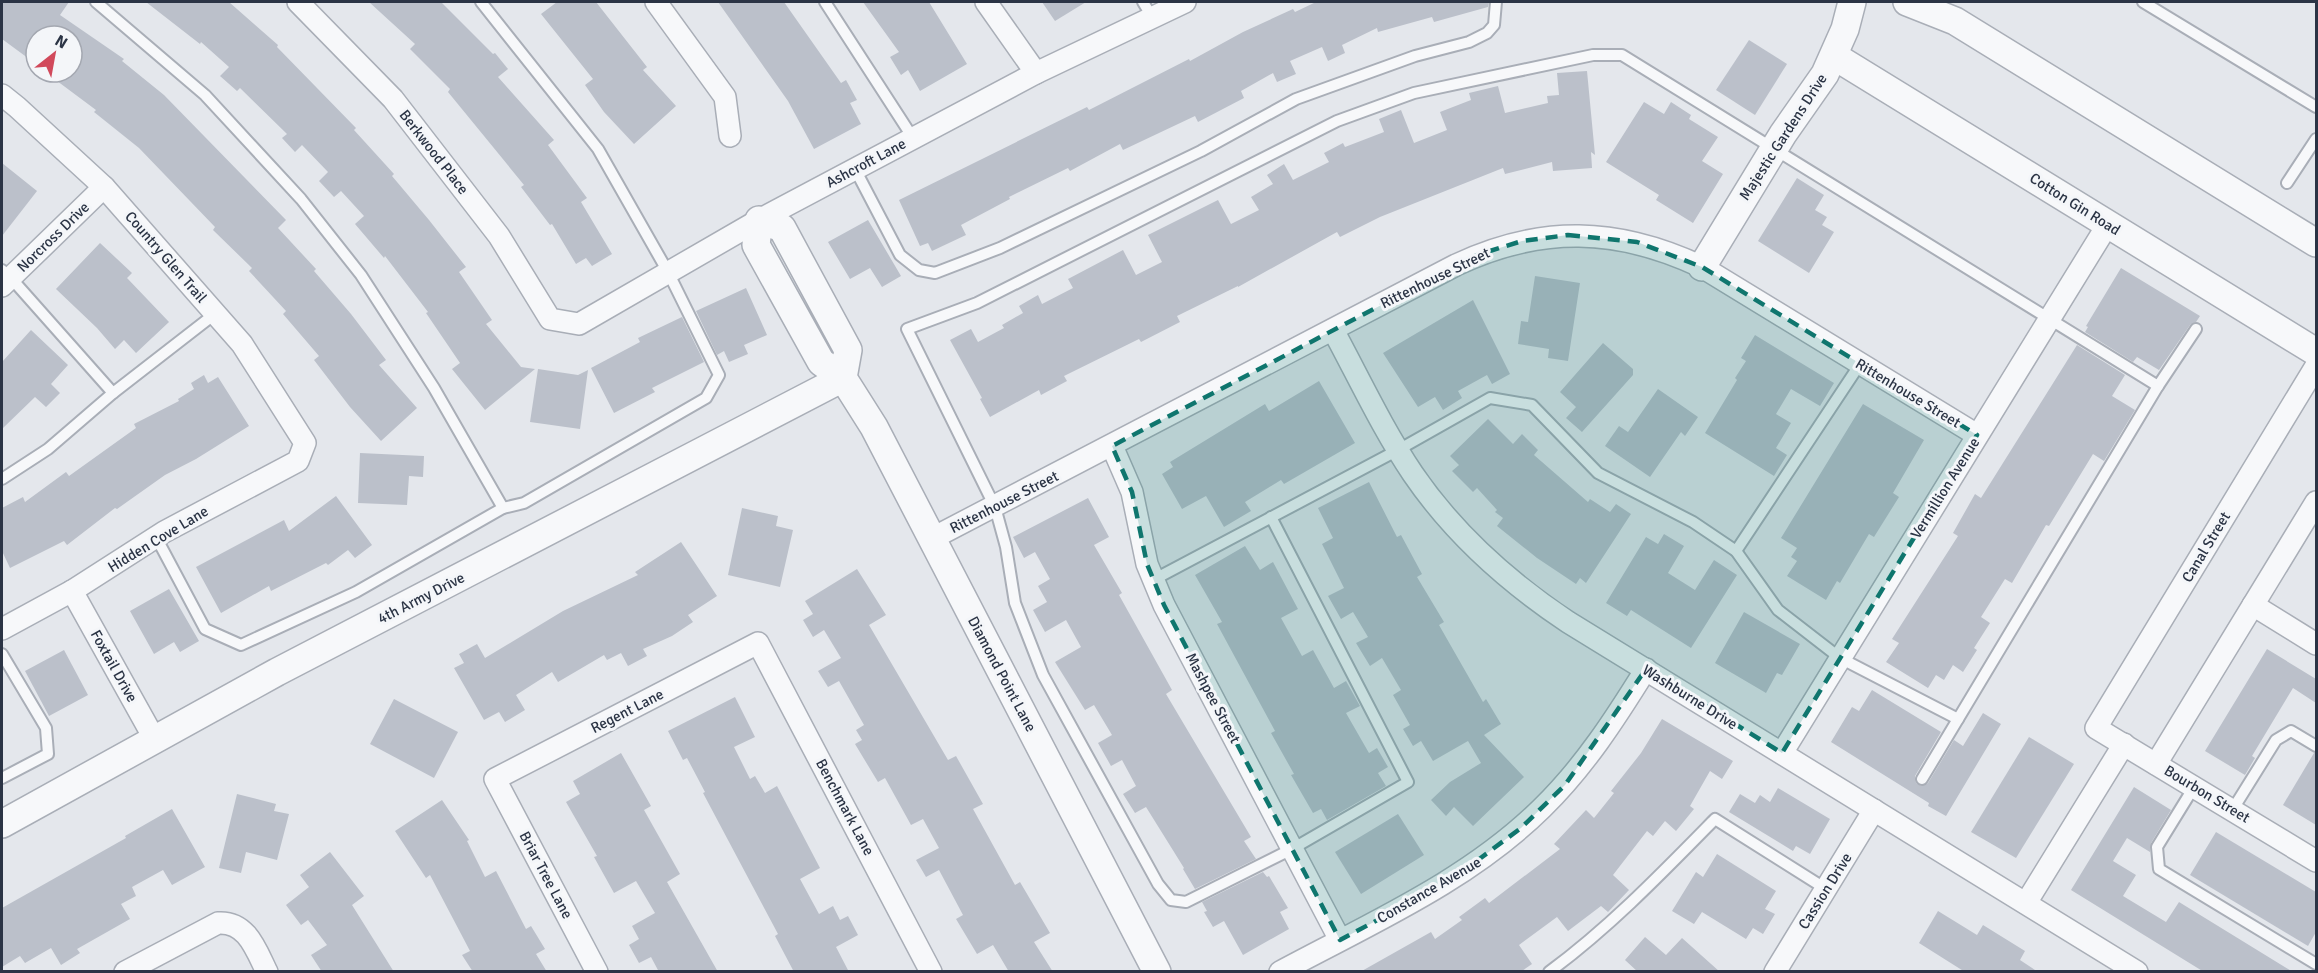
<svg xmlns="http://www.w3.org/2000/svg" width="2318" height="973" font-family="Signika,sans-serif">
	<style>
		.building { fill: #bbc0ca }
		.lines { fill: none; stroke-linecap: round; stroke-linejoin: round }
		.service-casing { stroke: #a9aeb7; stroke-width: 14 }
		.minor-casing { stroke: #a9aeb7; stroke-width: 24 }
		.tertiary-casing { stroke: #a9aeb7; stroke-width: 30 }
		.service { stroke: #f7f8fa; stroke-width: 10 }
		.minor { stroke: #f7f8fa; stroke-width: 21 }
		.tertiary { stroke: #f7f8fa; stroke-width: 27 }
		.marked { fill: #0f766e; fill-opacity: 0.2; stroke: #0f766e; stroke-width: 4.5; stroke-dasharray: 12 8; stroke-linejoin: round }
		.labels { text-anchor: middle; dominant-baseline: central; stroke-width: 6; stroke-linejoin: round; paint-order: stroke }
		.street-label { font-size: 15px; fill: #2b3445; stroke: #f4f6f9 }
	</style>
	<rect width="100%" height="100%" fill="#e4e7ec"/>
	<!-- building -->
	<g class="building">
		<path d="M 2,2 L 69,2 L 60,15 L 124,59 L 122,61 L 164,95 L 286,220 L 278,228 L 316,269 L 314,271 L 351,314 L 386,360 L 379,365 L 417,408 L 381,441 L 350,407 L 314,360 L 319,356 L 283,314 L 286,311 L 249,271 L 252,268 L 213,230 L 215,227 L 139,148 L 94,112 L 96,110 L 45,72 L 72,72 L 72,36 L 36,36 L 36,64 L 2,39 Z"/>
		<path d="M 146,2 L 229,2 L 278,45 L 277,47 L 356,128 L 354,130 L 394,174 L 392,176 L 429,220 L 466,267 L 459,272 L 492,320 L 486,324 L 521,367 L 535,369 L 485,410 L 452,369 L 460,363 L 426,313 L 428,312 L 385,256 L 384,258 L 355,224 L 364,216 L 341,191 L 334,197 L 319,181 L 328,172 L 302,145 L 295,152 L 282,138 L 287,134 L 240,88 L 237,91 L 220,76 L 229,67 L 201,42 L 200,44 Z"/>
		<path d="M 369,2 L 441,2 L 493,54 L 495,53 L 508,69 L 498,77 L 554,140 L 548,145 L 587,198 L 581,202 L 612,254 L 592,266 L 586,258 L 576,264 L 552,224 L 550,225 L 521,187 L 524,185 L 448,92 L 450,89 L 410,49 L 415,44 Z"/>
		<path d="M 557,2 L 596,2 L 647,67 L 643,70 L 676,106 L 634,144 L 604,112 L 585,85 L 593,79 L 541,14 Z"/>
		<path d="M 718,2 L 784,2 L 841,83 L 846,80 L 857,100 L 850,103 L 861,124 L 814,149 L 788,101 Z"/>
		<path d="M 863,2 L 929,2 L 967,64 L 920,91 L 908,70 L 901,75 L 890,57 L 899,52 Z"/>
		<path d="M 1042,2 L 1086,2 L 1055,21 Z"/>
		<path d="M 1316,2 L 1489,2 L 1488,7 L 1434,22 L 1432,17 L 1378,32 L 1377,28 L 1342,45 L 1345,53 L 1328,61 L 1322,47 L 1290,61 L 1296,74 L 1277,82 L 1273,73 L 1241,91 L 1244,98 L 1198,122 L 1195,116 L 1123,150 L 1120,144 L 1070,171 L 1068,168 L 1009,197 L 1010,199 L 961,225 L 966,235 L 932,251 L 928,243 L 920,246 L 899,200 L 1087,107 L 1089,110 L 1189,59 L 1190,61 L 1243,32 L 1293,9 L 1295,12 Z"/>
		<path d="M 1749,40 L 1787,64 L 1755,115 L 1716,90 Z"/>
		<path d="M 1587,71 L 1595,155 L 1591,152 L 1592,168 L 1553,171 L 1552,162 L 1505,174 L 1503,168 L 1380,217 L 1340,237 L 1337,232 L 1238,287 L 1238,286 L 1177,316 L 1180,322 L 1141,342 L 1139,339 L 1064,376 L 1067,381 L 1041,395 L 1039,390 L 990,417 L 980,399 L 982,398 L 950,340 L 971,329 L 978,342 L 1004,328 L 1002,325 L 1023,313 L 1019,306 L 1038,295 L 1042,304 L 1073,288 L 1068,279 L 1123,250 L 1136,275 L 1162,262 L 1148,235 L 1218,200 L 1231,224 L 1259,210 L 1251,197 L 1273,184 L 1267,175 L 1284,164 L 1293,180 L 1329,162 L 1324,153 L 1343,143 L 1345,147 L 1384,132 L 1379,119 L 1401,110 L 1414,143 L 1447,130 L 1440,112 L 1471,100 L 1469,93 L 1498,86 L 1505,113 L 1548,103 L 1547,96 L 1559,95 L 1557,73 Z"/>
		<path d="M 1644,102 L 1664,114 L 1671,102 L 1691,115 L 1689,119 L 1718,137 L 1702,161 L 1723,174 L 1693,223 L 1656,200 L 1659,195 L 1606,162 Z"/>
		<path d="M 2,163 L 37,191 L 2,236 Z"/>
		<path d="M 1797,178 L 1824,195 L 1815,210 L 1827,217 L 1822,225 L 1834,232 L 1809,273 L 1758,241 Z"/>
		<path d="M 868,220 L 901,276 L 882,287 L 870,268 L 850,279 L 828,242 Z"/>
		<path d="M 100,243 L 132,273 L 127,278 L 169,322 L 136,353 L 124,340 L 115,349 L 97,328 L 56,289 Z"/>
		<path d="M 2121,268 L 2200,316 L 2196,322 L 2190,325 L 2159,370 L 2137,357 L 2133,362 L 2085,332 L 2088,327 L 2086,326 Z"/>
		<path d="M 1535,276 L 1580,283 L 1568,361 L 1548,358 L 1549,349 L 1518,344 L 1521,321 L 1528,322 Z"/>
		<path d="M 746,288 L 767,335 L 744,345 L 748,354 L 729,362 L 724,351 L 717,355 L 696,311 Z"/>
		<path d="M 1473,300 L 1510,374 L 1492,384 L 1487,375 L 1458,391 L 1462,398 L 1443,410 L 1435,397 L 1418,407 L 1383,353 Z"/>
		<path d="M 682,317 L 704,362 L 652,388 L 655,392 L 614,413 L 591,368 L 640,342 L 638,338 Z"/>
		<path d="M 31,330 L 68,365 L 51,384 L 60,393 L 46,407 L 35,397 L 2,429 L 2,362 Z"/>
		<path d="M 1755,335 L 1834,383 L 1820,406 L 1791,389 L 1776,414 L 1791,423 L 1776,448 L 1787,455 L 1774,476 L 1705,433 L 1737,380 L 1735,378 L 1746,361 L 1741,358 Z"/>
		<path d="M 1603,343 L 1633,369 L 1633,375 L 1582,432 L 1566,418 L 1576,407 L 1560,392 Z"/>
		<path d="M 2077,345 L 2125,375 L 2112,396 L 2135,410 L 2104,461 L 2093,454 L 2049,526 L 2046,525 L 2012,583 L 2005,579 L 1981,617 L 1990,623 L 1974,648 L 1977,650 L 1963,672 L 1953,665 L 1944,680 L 1936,675 L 1928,688 L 1886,662 L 1899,643 L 1892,639 L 1958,536 L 1953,533 L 1975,494 L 1981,498 Z"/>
		<path d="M 538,369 L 578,375 L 588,370 L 580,429 L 530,422 Z"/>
		<path d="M 204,375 L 208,383 L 218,377 L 249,426 L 196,459 L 165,475 L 117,509 L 115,508 L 67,545 L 64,541 L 10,568 L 2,551 L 2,508 L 23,497 L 25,502 L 66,472 L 69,476 L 136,428 L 134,424 L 179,401 L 178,399 L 194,389 L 191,383 Z"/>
		<path d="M 1319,381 L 1355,443 L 1284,484 L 1281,480 L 1245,502 L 1251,511 L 1224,527 L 1206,496 L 1182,509 L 1162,474 L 1173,467 L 1170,462 L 1265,404 L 1269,411 Z"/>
		<path d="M 1658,389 L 1698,417 L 1685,436 L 1681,432 L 1650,477 L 1605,446 L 1619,426 L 1628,432 Z"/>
		<path d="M 1863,404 L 1924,440 L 1893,493 L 1899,497 L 1874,537 L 1869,534 L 1840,583 L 1837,581 L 1826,600 L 1787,576 L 1797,561 L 1791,557 L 1797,548 L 1781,538 Z"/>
		<path d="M 1488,419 L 1513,444 L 1522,434 L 1538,450 L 1534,455 L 1588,502 L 1590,499 L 1610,512 L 1616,504 L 1631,514 L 1586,583 L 1580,578 L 1576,584 L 1537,558 L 1497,526 L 1503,518 L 1495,512 L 1497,510 L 1477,488 L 1473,492 L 1452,471 L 1459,465 L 1450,456 Z"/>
		<path d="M 360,453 L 424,456 L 423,477 L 409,476 L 407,505 L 358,503 Z"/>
		<path d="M 1369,482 L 1397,537 L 1401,535 L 1422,574 L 1417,577 L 1444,622 L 1439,625 L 1483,702 L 1486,699 L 1501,724 L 1484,735 L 1524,777 L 1473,826 L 1454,807 L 1446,816 L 1431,800 L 1450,782 L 1481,763 L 1468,741 L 1433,761 L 1421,741 L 1413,746 L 1403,729 L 1410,725 L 1393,695 L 1401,690 L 1382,658 L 1370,666 L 1356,643 L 1368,637 L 1353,612 L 1341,619 L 1328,596 L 1344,588 L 1322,544 L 1333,538 L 1318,508 Z"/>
		<path d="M 336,496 L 372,545 L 355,558 L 348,550 L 328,565 L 326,563 L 271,591 L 269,586 L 221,613 L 196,567 L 284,520 L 289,531 Z"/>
		<path d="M 1088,498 L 1109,537 L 1094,545 L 1122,593 L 1119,595 L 1172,690 L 1166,694 L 1251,837 L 1244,841 L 1256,859 L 1195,889 L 1183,869 L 1184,868 L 1146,807 L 1135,813 L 1123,794 L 1136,786 L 1122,760 L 1111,766 L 1098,743 L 1112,735 L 1094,705 L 1085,710 L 1055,662 L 1081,647 L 1066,620 L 1045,632 L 1033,610 L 1047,602 L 1038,586 L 1050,579 L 1035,552 L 1024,558 L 1013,537 Z"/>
		<path d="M 742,508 L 778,516 L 776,526 L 793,530 L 780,587 L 728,575 Z"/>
		<path d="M 1664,534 L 1684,546 L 1668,573 L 1695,590 L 1714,560 L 1737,575 L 1691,648 L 1631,610 L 1627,616 L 1606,603 L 1646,537 L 1658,544 Z"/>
		<path d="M 681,542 L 717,596 L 688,615 L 693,622 L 672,636 L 643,649 L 647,656 L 628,666 L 621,653 L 607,660 L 604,655 L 558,682 L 552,672 L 516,695 L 525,710 L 505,722 L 499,712 L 484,720 L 454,668 L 464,663 L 459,654 L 477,644 L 485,658 L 563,611 L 638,575 L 635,572 Z"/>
		<path d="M 1245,546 L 1260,570 L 1273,562 L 1298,609 L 1281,618 L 1302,656 L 1313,650 L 1334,688 L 1346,681 L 1360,706 L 1346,713 L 1369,753 L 1377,748 L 1388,767 L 1378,773 L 1386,786 L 1327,820 L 1321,809 L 1313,813 L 1291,775 L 1294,774 L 1271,733 L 1275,731 L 1217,624 L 1222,622 L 1195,575 Z"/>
		<path d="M 857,569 L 886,615 L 869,625 L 948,760 L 956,756 L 983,804 L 973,809 L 1015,885 L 1020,882 L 1050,933 L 1034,942 L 1053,972 L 1009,972 L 993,945 L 977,954 L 956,919 L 963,915 L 939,870 L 926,877 L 916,860 L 939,848 L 923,819 L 911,825 L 885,778 L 878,782 L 855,744 L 862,740 L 856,730 L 864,725 L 839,681 L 828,687 L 818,671 L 841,658 L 824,630 L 813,637 L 803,620 L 813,614 L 805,601 Z"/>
		<path d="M 169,589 L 199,641 L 180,652 L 174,642 L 154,654 L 130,611 Z"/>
		<path d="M 1744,612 L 1800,644 L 1782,675 L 1777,673 L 1766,693 L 1715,663 Z"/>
		<path d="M 2267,649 L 2316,679 L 2316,703 L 2293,688 L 2252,756 L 2255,758 L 2245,775 L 2205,751 Z"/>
		<path d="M 64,650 L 88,695 L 49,716 L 25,671 Z"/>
		<path d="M 1872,690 L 1941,732 L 1915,776 L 1916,783 L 1921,786 L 1928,783 L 1954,740 L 1963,746 L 1983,713 L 2001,724 L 1946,816 L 1928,806 L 1929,803 L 1831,742 L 1852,707 L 1859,711 Z"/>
		<path d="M 735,697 L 755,737 L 734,747 L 750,779 L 755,776 L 765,793 L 777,786 L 820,868 L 800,879 L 819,914 L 833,906 L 840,920 L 848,916 L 858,935 L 836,947 L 849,972 L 794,972 L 775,936 L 778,934 L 703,793 L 705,792 L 687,758 L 683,760 L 668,731 Z"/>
		<path d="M 394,699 L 458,732 L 434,778 L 370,744 Z"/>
		<path d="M 1662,719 L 1733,761 L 1722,779 L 1710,771 L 1690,806 L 1694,809 L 1676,831 L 1665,821 L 1653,836 L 1647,831 L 1613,875 L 1629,890 L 1608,912 L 1601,906 L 1568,931 L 1557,917 L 1519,945 L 1532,964 L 1522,971 L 1360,972 L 1431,932 L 1435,939 L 1462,920 L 1459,917 L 1485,898 L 1489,903 L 1560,849 L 1554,844 L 1586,810 L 1594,818 L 1614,793 L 1611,791 L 1641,753 Z"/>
		<path d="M 2029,737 L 2074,764 L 2016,858 L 1971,832 Z"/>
		<path d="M 621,753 L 651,806 L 644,810 L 680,874 L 667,882 L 718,972 L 659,972 L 651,957 L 639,963 L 629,945 L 639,939 L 632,926 L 655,913 L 636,881 L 614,893 L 594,857 L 597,856 L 566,802 L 580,794 L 573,781 Z"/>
		<path d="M 2314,753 L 2316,753 L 2316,825 L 2283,805 Z"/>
		<path d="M 2134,787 L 2171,810 L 2151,843 L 2150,852 L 2127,838 L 2113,861 L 2136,875 L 2123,896 L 2166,922 L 2179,902 L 2293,972 L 2204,972 L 2071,890 Z"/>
		<path d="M 1778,788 L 1830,819 L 1810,854 L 1796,846 L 1793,851 L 1729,812 L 1740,794 L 1755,803 L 1760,795 L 1770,802 Z"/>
		<path d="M 237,794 L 276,804 L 274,811 L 289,814 L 277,860 L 246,852 L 241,873 L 219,868 Z"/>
		<path d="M 442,800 L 469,840 L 467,841 L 485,877 L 496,871 L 526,929 L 531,926 L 545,949 L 536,954 L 547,972 L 473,972 L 462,955 L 470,951 L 430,875 L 426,878 L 395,831 Z"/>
		<path d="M 172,809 L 205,867 L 172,885 L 163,870 L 132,887 L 136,896 L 121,904 L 130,919 L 77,949 L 80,953 L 61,965 L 51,948 L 25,963 L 20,956 L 2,967 L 2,908 L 126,838 L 125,836 Z"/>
		<path d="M 1398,814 L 1424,855 L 1361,894 L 1335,852 Z"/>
		<path d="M 2216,832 L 2316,892 L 2316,932 L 2308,946 L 2190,875 Z"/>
		<path d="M 330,852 L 364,896 L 352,905 L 394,972 L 322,972 L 311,955 L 327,945 L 308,920 L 301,925 L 286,905 L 309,887 L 300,875 Z"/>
		<path d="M 1717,854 L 1776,891 L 1765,909 L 1775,914 L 1763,934 L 1753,928 L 1746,939 L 1702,912 L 1694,924 L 1672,911 L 1696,872 L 1703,877 Z"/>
		<path d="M 1263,872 L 1267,877 L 1269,876 L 1288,908 L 1280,912 L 1289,929 L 1243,955 L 1224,921 L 1213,927 L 1204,912 L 1207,911 L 1202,902 Z"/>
		<path d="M 1938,911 L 1977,935 L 1983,925 L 2025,951 L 2020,960 L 2038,972 L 1965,972 L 1919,943 Z"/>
		<path d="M 1645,937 L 1666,955 L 1682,938 L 1720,972 L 1638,972 L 1625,960 Z"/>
	</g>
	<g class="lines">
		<defs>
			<g id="service">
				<path d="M 96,2 L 205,95 L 301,199 L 361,275 L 434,388 L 503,508 L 524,503 L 706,398 L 719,375 L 668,272 L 598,149 L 481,2"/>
				<path d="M 825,2 L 913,138"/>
				<path d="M 1143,2 L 1152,17"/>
				<path d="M 2143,2 L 2316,107"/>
				<path d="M 855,169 L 900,255 L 919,270 L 935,273 L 1000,248 L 1201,151 L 1296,99 L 1415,56 L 1469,42 L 1487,33 L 1494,25 L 1496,2"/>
				<path d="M 2287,183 L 2316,139"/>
				<path d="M 2,270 L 11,278 L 113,393"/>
				<path d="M 2,479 L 48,449 L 113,393 L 216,313"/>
				<path d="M 1271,517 L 1408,782 L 1292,849 L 1186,902 L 1171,900 L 1158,884 L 1043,675 L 1015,603 L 1006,547 L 995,507 L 907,329 L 977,303 L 1337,121 L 1414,93 L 1593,55 L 1622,55 L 2158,386"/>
				<path d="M 156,537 L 205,629 L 241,645 L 356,592 L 503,508"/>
				<path d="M 1736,551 L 1860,364"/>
				<path d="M 1153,580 L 1398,450 L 1490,398 L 1532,405 L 1598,473 L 1693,522 L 1736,551 L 1778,610 L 1840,658 L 1958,719"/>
				<path d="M 2,654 L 46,728 L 48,754 L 2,778"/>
				<path d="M 1922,779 L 2158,386 L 2196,329"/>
				<path d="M 2194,787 L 2157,847 L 2159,869 L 2316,964"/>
				<path d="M 2233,809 L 2276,740 L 2291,731 L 2316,746"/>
				<path d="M 1549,972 C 1610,927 1662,873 1715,819 L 1826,889"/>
			</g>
			<g id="minor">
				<path d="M 298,2 L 393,99 L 499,236 L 550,319 L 579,324 L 759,220 L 1036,73 L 1185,2"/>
				<path d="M 656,2 L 725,97 L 730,136"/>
				<path d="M 986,2 L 1036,73"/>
				<path d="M 2,95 L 17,107 L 104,187 L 242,344 L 305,443 L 298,461 L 164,532 L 72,591 L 2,629"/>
				<path d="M 2,286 L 104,187"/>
				<path d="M 1333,330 C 1359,378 1382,428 1413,474 C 1454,534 1508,582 1568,622 L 2137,972"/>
				<path d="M 2316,366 L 2096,728 L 2316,861"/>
				<path d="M 1112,446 L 1132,492 L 1147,564 L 1164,605 L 1340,940"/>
				<path d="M 931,539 L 1456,265 C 1541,225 1617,227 1702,267 L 1977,435"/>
				<path d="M 72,591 L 155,740"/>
				<path d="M 2253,605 L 2316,644"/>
				<path d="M 1782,753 L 2108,224"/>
				<path d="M 2156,764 L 2316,502"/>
				<path d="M 2026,903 L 2124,744"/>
				<path d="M 125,972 L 218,923 C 247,921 256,950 267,972"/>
				<path d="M 597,972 L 495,779 L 758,643 L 931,972"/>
				<path d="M 1280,972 C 1371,923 1468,881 1542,808 C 1584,767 1615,719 1646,669"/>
				<path d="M 1775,972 L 1874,810"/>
			</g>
			<g id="tertiary">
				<path d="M 1907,2 L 1955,21 L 2316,243"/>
				<path d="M 1834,56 L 2316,352"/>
				<path d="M 1702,267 L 1783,134 L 1825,74 L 1845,29 L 1852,2"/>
				<path d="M 843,378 L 848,350 L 782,228 L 759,220 L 756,245 L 821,362 L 843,378 L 874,427 L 1157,972"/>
				<path d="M 2,824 L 277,672 L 843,378"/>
			</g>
		</defs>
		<!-- service casing -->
		<use href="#service" class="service-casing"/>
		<!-- minor casing -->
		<use href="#minor" class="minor-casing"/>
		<!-- tertiary casing -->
		<use href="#tertiary" class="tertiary-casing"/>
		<!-- service -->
		<use href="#service" class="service"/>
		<!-- minor -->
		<use href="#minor" class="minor"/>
		<!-- tertiary -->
		<use href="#tertiary" class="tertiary"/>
	</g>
	<!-- marked area -->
	<path class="marked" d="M 1568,235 L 1637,242 L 1702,267 L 1977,435 L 1782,753 L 1646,669 L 1565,785 L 1521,828 L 1447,883 L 1340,940 L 1164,605 L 1147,564 L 1132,492 L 1112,446 L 1477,255 L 1522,241 Z"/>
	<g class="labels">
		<!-- street labels -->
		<g class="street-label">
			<text transform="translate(1783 137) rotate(-57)">Majestic Gardens Drive</text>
			<text transform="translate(434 152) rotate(52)">Berkwood Place</text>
			<text transform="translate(866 163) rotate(-28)">Ashcroft Lane</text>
			<text transform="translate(2075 204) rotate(32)">Cotton Gin Road</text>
			<text transform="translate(53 237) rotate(-44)">Norcross Drive</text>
			<text transform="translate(166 257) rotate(49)">Country Glen Trail</text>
			<text transform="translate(1435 278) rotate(-26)">Rittenhouse Street</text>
			<text transform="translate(1908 393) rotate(31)">Rittenhouse Street</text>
			<text transform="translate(1945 488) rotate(-58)">Vermillion Avenue</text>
			<text transform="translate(1004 502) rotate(-27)">Rittenhouse Street</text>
			<text transform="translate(158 539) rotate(-31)">Hidden Cove Lane</text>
			<text transform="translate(2206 547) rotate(-59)">Canal Street</text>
			<text transform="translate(421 598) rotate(-27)">4th Army Drive</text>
			<text transform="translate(114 666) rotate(61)">Foxtail Drive</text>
			<text transform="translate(1002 674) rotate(62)">Diamond Point Lane</text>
			<text transform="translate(1690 697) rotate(32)">Washburne Drive</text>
			<text transform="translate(1213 698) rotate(62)">Mashpee Street</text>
			<text transform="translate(627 711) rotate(-27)">Regent Lane</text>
			<text transform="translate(2207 794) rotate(31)">Bourbon Street</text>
			<text transform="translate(845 807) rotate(62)">Benchmark Lane</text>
			<text transform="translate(546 875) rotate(62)">Briar Tree Lane</text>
			<text transform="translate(1429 890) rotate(-30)">Constance Avenue</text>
			<text transform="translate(1825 891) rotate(-58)">Cassion Drive</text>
		</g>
	</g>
	<!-- border -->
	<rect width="2318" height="973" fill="none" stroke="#2b3445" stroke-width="6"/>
	<!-- north arrow -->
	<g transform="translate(54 54) rotate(31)"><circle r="28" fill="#f4f6f9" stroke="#a4a8b1" stroke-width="1.5"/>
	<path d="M0-4.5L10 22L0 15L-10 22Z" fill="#d1495b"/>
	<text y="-9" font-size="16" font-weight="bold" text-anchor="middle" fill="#2b3445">N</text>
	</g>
</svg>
